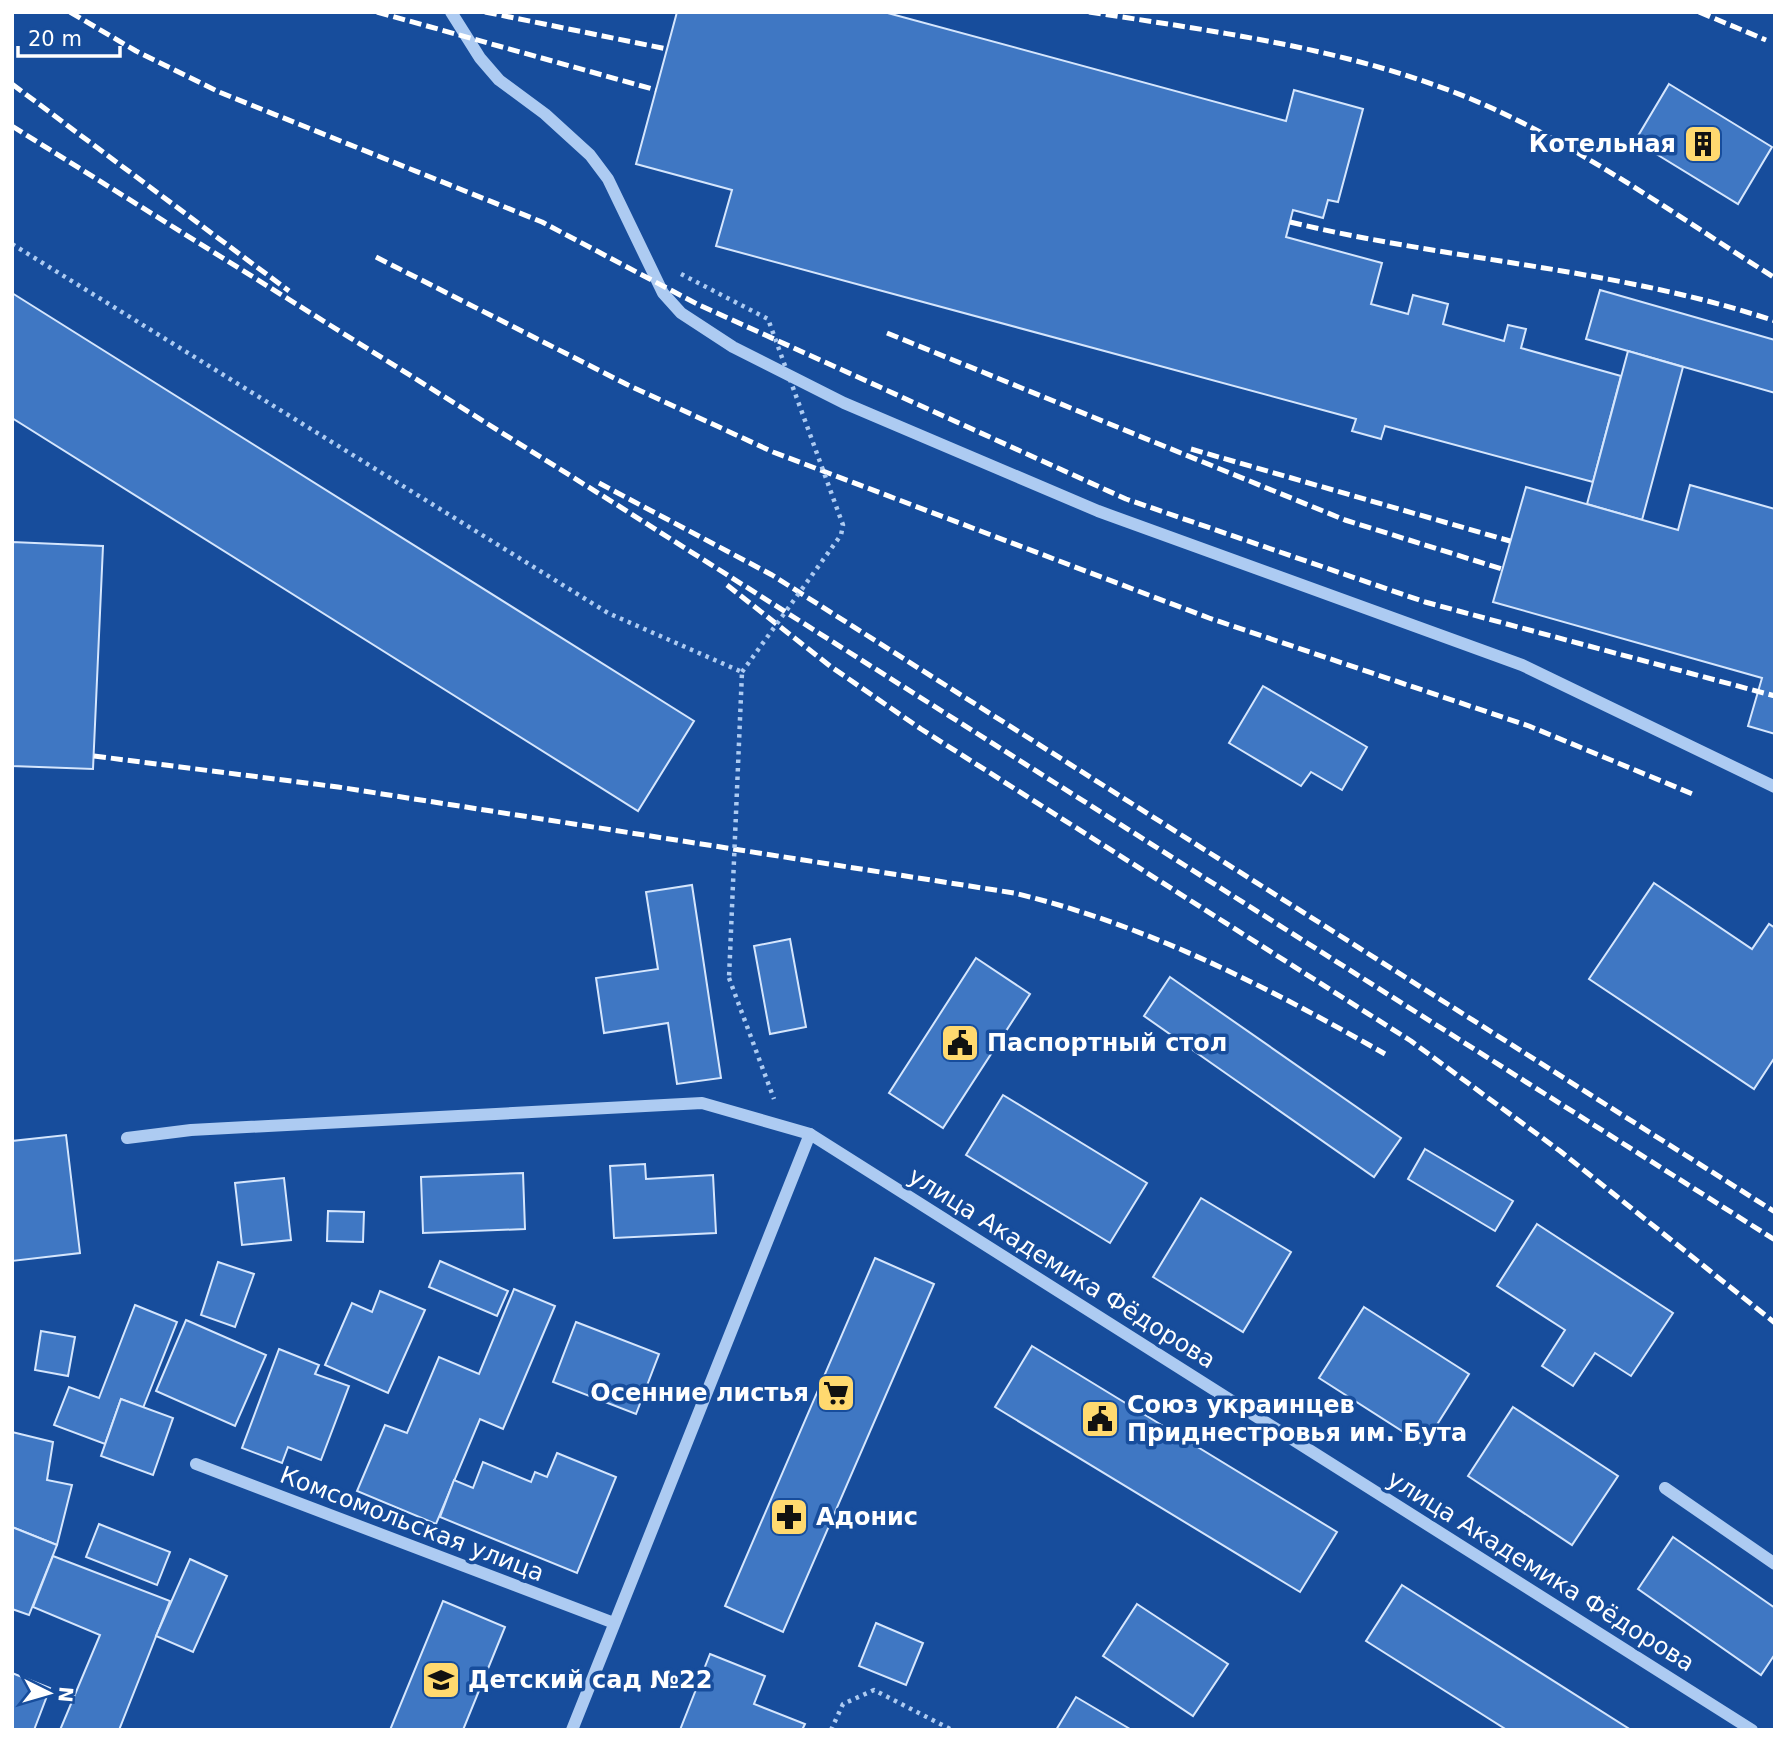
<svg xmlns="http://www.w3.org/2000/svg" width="1787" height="1742" font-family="'DejaVu Sans',sans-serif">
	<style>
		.building { fill: #3f77c3; stroke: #d5e6fd; stroke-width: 2 }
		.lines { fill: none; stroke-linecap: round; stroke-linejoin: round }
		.path { stroke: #adcbf2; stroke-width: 4.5; stroke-dasharray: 3.5 5; stroke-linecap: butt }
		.minor { stroke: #adcbf2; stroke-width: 12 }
		.rail { stroke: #fff; stroke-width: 5; stroke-dasharray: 12 5; stroke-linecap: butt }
		.path-bridge { stroke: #adcbf2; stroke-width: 4.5; stroke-dasharray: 3.5 5; stroke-linecap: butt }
		.labels { text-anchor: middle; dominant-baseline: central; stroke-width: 7; stroke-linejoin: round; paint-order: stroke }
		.poi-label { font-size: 24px; font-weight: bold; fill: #fff; stroke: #174d9c; text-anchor: start }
		.street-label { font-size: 24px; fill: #fff; stroke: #174d9c }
	</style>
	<rect width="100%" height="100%" fill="#174d9c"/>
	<!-- building -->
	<g class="building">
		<path d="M 677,12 L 884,12 L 1286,121 L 1294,90 L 1363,109 L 1338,202 L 1328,200 L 1323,218 L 1293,210 L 1286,237 L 1382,263 L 1371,304 L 1408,314 L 1413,295 L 1448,304 L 1443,324 L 1504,341 L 1508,325 L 1526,329 L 1521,348 L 1621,376 L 1593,482 L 1385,426 L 1381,439 L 1352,431 L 1356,419 L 716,246 L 732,190 L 636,164 Z"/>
		<path d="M 1669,84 L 1772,147 L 1738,204 L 1635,141 Z"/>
		<path d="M 1600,290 L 1775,340 L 1775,393 L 1586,339 Z"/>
		<path d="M 12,293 L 694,721 L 638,811 L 12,418 Z"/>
		<path d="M 1628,351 L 1683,367 L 1642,520 L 1587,504 Z"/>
		<path d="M 1690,485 L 1775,509 L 1775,734 L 1748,726 L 1762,678 L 1493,602 L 1526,487 L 1678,530 Z"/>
		<path d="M 12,542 L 103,546 L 93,769 L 12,766 Z"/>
		<path d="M 1263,686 L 1367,747 L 1342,790 L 1311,772 L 1301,786 L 1229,743 Z"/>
		<path d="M 1654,883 L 1752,949 L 1769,924 L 1775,928 L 1775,1057 L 1754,1089 L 1589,979 Z"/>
		<path d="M 692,885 L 721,1078 L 677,1084 L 668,1023 L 604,1033 L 596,978 L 658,969 L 646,892 Z"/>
		<path d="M 790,939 L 806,1027 L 770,1034 L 754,946 Z"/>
		<path d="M 976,958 L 1030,994 L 943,1128 L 889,1093 Z"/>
		<path d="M 1170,977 L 1401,1138 L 1374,1177 L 1144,1016 Z"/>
		<path d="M 1003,1095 L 1147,1183 L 1110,1243 L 966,1155 Z"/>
		<path d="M 66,1135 L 80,1253 L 12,1261 L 12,1141 Z"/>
		<path d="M 1425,1149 L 1513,1201 L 1495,1231 L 1408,1179 Z"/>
		<path d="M 645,1164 L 646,1179 L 713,1175 L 716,1233 L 614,1238 L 610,1166 Z"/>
		<path d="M 523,1173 L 525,1229 L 423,1233 L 421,1177 Z"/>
		<path d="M 284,1178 L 291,1240 L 242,1245 L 235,1183 Z"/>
		<path d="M 1201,1198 L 1291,1252 L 1243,1332 L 1153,1277 Z"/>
		<path d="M 328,1211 L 364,1212 L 363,1242 L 327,1241 Z"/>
		<path d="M 1537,1224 L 1673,1313 L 1631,1376 L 1595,1353 L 1573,1386 L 1542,1366 L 1565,1330 L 1497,1286 Z"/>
		<path d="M 875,1258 L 934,1284 L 783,1632 L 725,1606 Z"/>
		<path d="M 440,1261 L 508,1291 L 497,1316 L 429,1287 Z"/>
		<path d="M 218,1262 L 254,1274 L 235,1327 L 201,1315 Z"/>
		<path d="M 514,1289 L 555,1306 L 503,1429 L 480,1419 L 436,1524 L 357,1491 L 385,1425 L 407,1433 L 439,1357 L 479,1374 Z"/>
		<path d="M 380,1291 L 425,1310 L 388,1393 L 325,1365 L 352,1303 L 372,1312 Z"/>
		<path d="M 135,1305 L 177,1322 L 143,1408 L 121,1399 L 105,1444 L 54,1425 L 69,1387 L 99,1398 Z"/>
		<path d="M 1364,1307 L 1469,1374 L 1424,1445 L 1319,1378 Z"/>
		<path d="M 186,1320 L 266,1355 L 235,1426 L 156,1391 Z"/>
		<path d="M 576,1322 L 659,1354 L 636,1414 L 553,1382 Z"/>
		<path d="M 41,1331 L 75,1337 L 68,1376 L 35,1370 Z"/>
		<path d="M 1032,1346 L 1337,1532 L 1300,1592 L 995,1407 Z"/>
		<path d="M 279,1349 L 319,1365 L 315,1374 L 349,1386 L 321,1460 L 288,1447 L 282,1463 L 242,1448 Z"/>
		<path d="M 121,1399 L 173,1418 L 153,1475 L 101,1456 Z"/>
		<path d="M 1513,1407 L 1618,1476 L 1572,1545 L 1468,1476 Z"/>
		<path d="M 12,1432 L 53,1442 L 47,1480 L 72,1485 L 57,1545 L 12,1527 Z"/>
		<path d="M 557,1453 L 616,1477 L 577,1573 L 440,1517 L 454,1480 L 473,1488 L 483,1462 L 531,1482 L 535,1472 L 547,1477 Z"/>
		<path d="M 99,1524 L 170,1552 L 157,1585 L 86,1557 Z"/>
		<path d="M 12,1527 L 57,1545 L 29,1615 L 12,1609 Z"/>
		<path d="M 1673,1537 L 1775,1608 L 1775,1654 L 1761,1675 L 1638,1589 Z"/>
		<path d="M 53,1556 L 170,1601 L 119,1730 L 60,1730 L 100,1635 L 33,1607 Z"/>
		<path d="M 190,1559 L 227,1576 L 193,1652 L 156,1636 Z"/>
		<path d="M 1402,1585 L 1631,1730 L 1507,1730 L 1366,1641 Z"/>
		<path d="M 443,1601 L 505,1627 L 463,1730 L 390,1730 Z"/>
		<path d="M 1137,1604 L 1228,1664 L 1193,1716 L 1103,1656 Z"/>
		<path d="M 876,1623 L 923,1643 L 906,1685 L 859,1666 Z"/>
		<path d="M 710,1654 L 765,1676 L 754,1704 L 805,1724 L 802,1730 L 680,1730 Z"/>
		<path d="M 12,1673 L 50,1688 L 34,1730 L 12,1730 Z"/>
		<path d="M 1076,1697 L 1130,1729 L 1130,1730 L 1056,1730 Z"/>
	</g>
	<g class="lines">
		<!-- path -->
		<g class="path">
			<path d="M 681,274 L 768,319"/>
			<path d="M 729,978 L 774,1099"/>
			<path d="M 831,1730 L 843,1704 L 874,1690 L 952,1730"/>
		</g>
		<!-- minor -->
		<g class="minor">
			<path d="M 451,12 L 480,58 L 499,80 L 545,114 L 590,155 L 608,179 L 663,293 L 681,313 L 733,347 L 844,403 L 1098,511 L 1522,665 L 1775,787"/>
			<path d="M 127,1138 L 191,1130 L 702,1103 L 810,1134 L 1752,1730"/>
			<path d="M 196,1464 L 614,1623"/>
			<path d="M 1665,1488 L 1775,1564"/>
			<path d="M 572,1730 L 810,1134"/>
		</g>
		<!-- rail -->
		<g class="rail">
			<path d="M 70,12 L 136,51 L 219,92 L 542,222 L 697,304 L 1126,499 L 1425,602 L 1775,696"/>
			<path d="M 377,12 L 656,90"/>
			<path d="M 485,12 L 667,49"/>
			<path d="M 1089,12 C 1226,33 1367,51 1494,109 C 1593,155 1683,220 1775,278"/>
			<path d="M 1699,12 L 1766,40"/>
			<path d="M 12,84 L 289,291"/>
			<path d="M 12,126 L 614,503 L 1775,1240"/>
			<path d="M 1290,222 C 1451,261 1617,268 1775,321"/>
			<path d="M 376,257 L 628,385 L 773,452 L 1209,618 L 1529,726 L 1695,795"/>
			<path d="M 887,333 L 1345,520 L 1502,569"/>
			<path d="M 1191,449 L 1510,541"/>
			<path d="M 599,483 L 772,575 L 1775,1212"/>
			<path d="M 727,585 L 830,666 L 921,729 L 1411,1041 L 1560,1151 L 1775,1323"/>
			<path d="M 94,756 L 338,787 L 1014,893 C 1147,925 1266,986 1385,1054"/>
		</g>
		<!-- path-bridge -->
		<g class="path-bridge">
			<path d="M 12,244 L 608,613 L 742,672 L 729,978"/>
			<path d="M 742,672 L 841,535 L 843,525 L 768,319"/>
		</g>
	</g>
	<!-- icons -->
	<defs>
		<symbol id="building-square" viewBox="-11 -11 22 22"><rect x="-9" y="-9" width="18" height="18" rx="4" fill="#ffd96f" stroke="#174d9c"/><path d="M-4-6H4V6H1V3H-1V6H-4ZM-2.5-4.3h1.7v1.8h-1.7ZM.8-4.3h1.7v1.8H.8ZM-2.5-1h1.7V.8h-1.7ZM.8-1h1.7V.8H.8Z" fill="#111"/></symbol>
		<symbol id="civic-square" viewBox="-11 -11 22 22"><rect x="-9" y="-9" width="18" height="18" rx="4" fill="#ffd96f" stroke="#174d9c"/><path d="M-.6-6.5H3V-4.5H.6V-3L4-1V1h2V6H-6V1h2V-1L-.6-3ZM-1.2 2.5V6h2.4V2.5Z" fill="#111"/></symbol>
		<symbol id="supermarket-square" viewBox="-11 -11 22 22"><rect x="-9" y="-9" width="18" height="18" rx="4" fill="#ffd96f" stroke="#174d9c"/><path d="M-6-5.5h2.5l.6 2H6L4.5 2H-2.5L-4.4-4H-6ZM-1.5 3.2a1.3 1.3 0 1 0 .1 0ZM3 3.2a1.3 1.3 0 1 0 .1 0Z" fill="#111"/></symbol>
		<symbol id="pharmacy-square" viewBox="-11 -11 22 22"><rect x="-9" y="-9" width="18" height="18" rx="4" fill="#ffd96f" stroke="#174d9c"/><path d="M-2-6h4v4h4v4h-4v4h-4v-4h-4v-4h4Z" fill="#111"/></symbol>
		<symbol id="school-square" viewBox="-11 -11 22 22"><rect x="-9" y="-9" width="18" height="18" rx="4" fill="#ffd96f" stroke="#174d9c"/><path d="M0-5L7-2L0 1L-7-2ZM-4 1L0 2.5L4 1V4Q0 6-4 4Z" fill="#111"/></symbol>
	</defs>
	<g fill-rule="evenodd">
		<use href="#building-square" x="1681" y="122" width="44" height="44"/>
		<use href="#civic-square" x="938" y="1021" width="44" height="44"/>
		<use href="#supermarket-square" x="814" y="1371" width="44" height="44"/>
		<use href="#civic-square" x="1078" y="1397" width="44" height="44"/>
		<use href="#pharmacy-square" x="767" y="1495" width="44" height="44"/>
		<use href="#school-square" x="419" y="1658" width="44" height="44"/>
	</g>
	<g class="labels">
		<!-- poi labels -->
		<g class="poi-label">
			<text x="1676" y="144" text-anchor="end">Котельная</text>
			<text x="987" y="1043">Паспортный стол</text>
			<text x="809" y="1393" text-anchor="end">Осенние листья</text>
			<text x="1127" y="1405">Союз украинцев<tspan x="1127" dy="28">Приднестровья им. Бута</tspan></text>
			<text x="816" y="1517">Адонис</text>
			<text x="468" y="1680">Детский сад №22</text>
		</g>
		<!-- street labels -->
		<g class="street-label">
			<text transform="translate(1062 1268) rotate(32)">улица Академика Фёдорова</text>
			<text transform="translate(412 1524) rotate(21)">Комсомольская улица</text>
			<text transform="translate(1541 1571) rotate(32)">улица Академика Фёдорова</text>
		</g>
	</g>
	<!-- border -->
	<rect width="1787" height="1742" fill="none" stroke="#ffffff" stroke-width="28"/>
	<!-- north arrow -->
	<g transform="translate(49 1693) rotate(95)" stroke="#174d9c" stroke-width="5" paint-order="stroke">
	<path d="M0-5L12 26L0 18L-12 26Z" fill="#ffffff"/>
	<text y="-10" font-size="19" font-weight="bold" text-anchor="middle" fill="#ffffff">N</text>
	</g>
	<!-- scale -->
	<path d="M18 46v10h102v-10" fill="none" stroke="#ffffff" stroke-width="3.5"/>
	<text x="28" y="46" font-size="21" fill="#ffffff" stroke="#174d9c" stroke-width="5" paint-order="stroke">20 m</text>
</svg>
